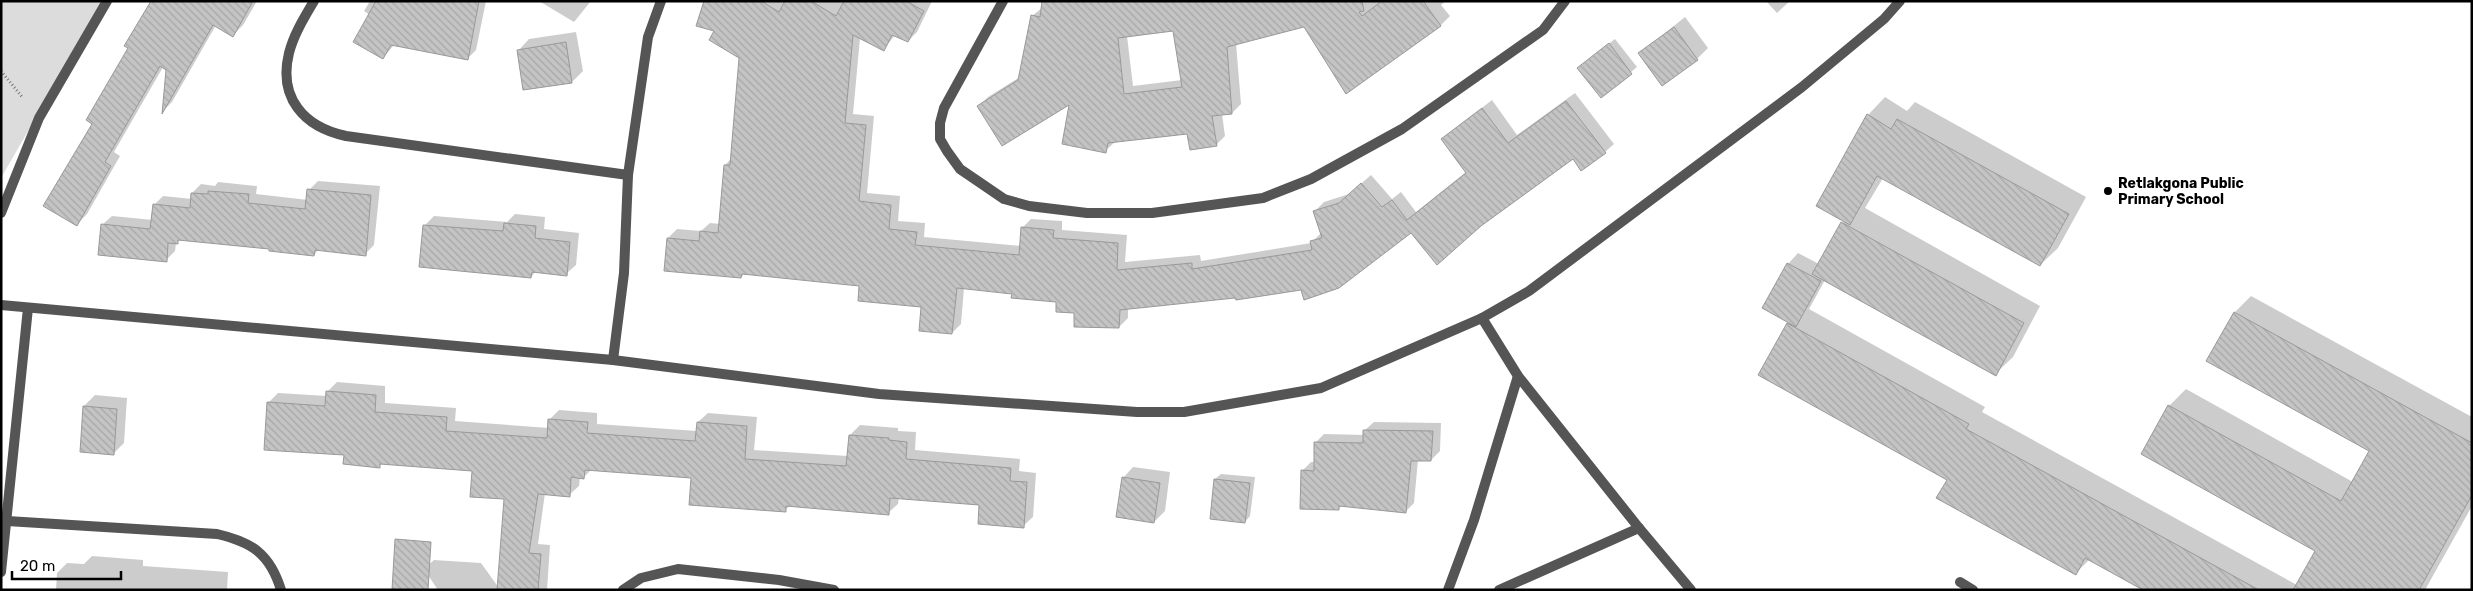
<svg xmlns="http://www.w3.org/2000/svg" width="2473" height="591" font-family="Rubik,sans-serif">
	<style>
		.green { fill: #dcdcdc }
		.shadow { fill: #0003; fill-rule: evenodd }
		.building { fill: url(#building-back-hatch); stroke: #999; fill-rule: evenodd }
		.lines { fill: none; stroke-linecap: round; stroke-linejoin: round }
		.path { stroke: #777; stroke-width: 3; stroke-dasharray: 1 2.5; stroke-linecap: butt }
		.lane { stroke: #555; stroke-width: 10 }
		.street { stroke: #555; stroke-width: 10 }
		.poi-dot { fill: #000; stroke: #fff; stroke-width: 2 }
		.labels { text-anchor: middle; dominant-baseline: central; stroke-width: 4; stroke-linejoin: round; paint-order: stroke }
		.poi-label { font-size: 14px; font-weight: bold; fill: #000; stroke: #fff; text-anchor: start }
	</style>
	<defs>
		<pattern id="building-back-hatch" width="6" height="6" patternUnits="userSpaceOnUse" patternTransform="scale(1.25)"><rect width="6" height="6" fill="#c4c4c4"/><path d="M-1 5l2 2M0 0l6 6M5-1l2 2" fill="none" stroke="#a7a7a7"/></pattern>
	</defs>
	<rect width="100%" height="100%" fill="#fff"/>
	<!-- green -->
	<path class="green" d="M 1,1 L 103,1 L 1,178 Z"/>
	<!-- shadow -->
	<g class="shadow">
		<path d="M 152,1 L 257,1 L 243,25 L 233,35 L 216,25 L 172,102 L 164,110 L 168,69 L 163,67 L 114,152 L 120,156 L 87,214 L 77,224 L 93,123 Z"/>
		<path d="M 370,1 L 486,1 L 476,50 L 467,59 L 394,45 L 383,58 L 370,15 L 364,11 Z"/>
		<path d="M 539,1 L 591,1 L 574,22 Z"/>
		<path d="M 705,1 L 932,1 L 917,32 L 908,41 L 895,35 L 884,49 L 860,38 L 853,114 L 874,116 L 867,193 L 900,196 L 898,221 L 925,223 L 924,237 L 1021,246 L 1022,228 L 1031,219 L 1062,221 L 1062,230 L 1127,235 L 1125,262 L 1200,255 L 1201,261 L 1311,243 L 1322,232 L 1315,211 L 1324,202 L 1349,194 L 1371,175 L 1392,199 L 1401,192 L 1416,212 L 1466,172 L 1442,139 L 1492,100 L 1517,135 L 1575,93 L 1614,144 L 1605,152 L 1573,157 L 1411,232 L 1301,289 L 1128,307 L 1128,318 L 1119,327 L 1075,312 L 1058,301 L 1013,293 L 964,288 L 961,324 L 952,333 L 923,306 L 860,284 L 745,273 L 741,277 L 668,238 L 677,229 L 701,231 L 710,223 L 720,224 L 725,165 L 731,159 L 740,57 L 716,30 Z"/>
		<path d="M 1044,1 L 1446,1 L 1441,5 L 1450,16 L 1441,25 L 1347,92 L 1305,25 L 1236,43 L 1241,104 L 1232,113 L 1222,114 L 1225,136 L 1216,145 L 1188,132 L 1115,142 L 1105,151 L 1070,102 L 979,106 L 988,97 L 1020,77 L 1032,16 L 1043,7 ZM 1174,30 L 1182,80 L 1133,86 L 1127,36 Z"/>
		<path d="M 1766,1 L 1790,1 L 1777,13 Z"/>
		<path d="M 1685,17 L 1708,48 L 1697,59 L 1640,53 Z"/>
		<path d="M 576,32 L 583,71 L 572,82 L 519,50 L 529,39 Z"/>
		<path d="M 1615,39 L 1637,67 L 1601,97 L 1584,63 Z"/>
		<path d="M 1885,97 L 1907,111 L 1915,102 L 2086,197 L 2058,248 L 2040,265 L 1883,178 L 1865,208 L 2040,306 L 2013,357 L 1995,374 L 1825,280 L 1809,309 L 1985,407 L 1982,412 L 2297,585 L 2317,550 L 2169,406 L 2186,389 L 2353,482 L 2371,450 L 2235,312 L 2251,296 L 2472,417 L 2472,506 L 2425,590 L 2145,590 L 2090,559 L 2075,574 L 1948,479 L 1788,324 L 1789,322 L 1788,264 L 1798,253 L 1819,264 L 1844,221 L 1868,115 Z"/>
		<path d="M 318,181 L 380,186 L 374,245 L 365,254 L 319,249 L 314,255 L 271,248 L 181,239 L 176,243 L 175,251 L 166,260 L 103,224 L 112,216 L 153,220 L 154,205 L 163,196 L 192,199 L 192,193 L 201,184 L 215,186 L 218,182 L 257,186 L 256,194 L 308,200 L 309,190 Z"/>
		<path d="M 515,214 L 545,217 L 544,229 L 579,233 L 576,265 L 566,274 L 536,271 L 531,277 L 424,226 L 434,216 L 507,222 Z"/>
		<path d="M 337,382 L 385,386 L 385,403 L 456,408 L 455,421 L 549,428 L 549,420 L 559,410 L 597,413 L 597,424 L 697,431 L 698,422 L 708,413 L 757,417 L 754,450 L 848,456 L 850,435 L 860,425 L 898,428 L 898,431 L 916,432 L 915,450 L 1020,459 L 1019,471 L 1036,473 L 1033,517 L 1023,526 L 980,504 L 899,497 L 898,504 L 888,513 L 791,505 L 785,510 L 692,477 L 592,469 L 584,477 L 580,477 L 579,486 L 569,495 L 545,493 L 538,544 L 550,545 L 547,590 L 438,590 L 424,569 L 434,560 L 481,563 L 499,588 L 505,498 L 473,470 L 383,463 L 379,466 L 345,454 L 268,403 L 278,393 L 327,396 L 327,392 Z"/>
		<path d="M 95,395 L 127,398 L 124,443 L 113,454 L 81,451 L 84,406 Z"/>
		<path d="M 1374,422 L 1441,423 L 1440,451 L 1431,460 L 1418,460 L 1414,503 L 1406,511 L 1343,505 L 1338,509 L 1302,471 L 1311,462 L 1315,462 L 1315,443 L 1324,434 L 1365,435 L 1365,430 Z"/>
		<path d="M 1133,467 L 1170,472 L 1165,511 L 1154,522 L 1123,478 Z"/>
		<path d="M 1221,474 L 1255,477 L 1250,516 L 1245,522 L 1215,479 Z"/>
		<path d="M 92,556 L 143,560 L 143,566 L 228,572 L 227,590 L 56,590 L 57,573 L 67,563 L 84,564 Z"/>
	</g>
	<!-- building -->
	<g class="building">
		<path d="M 151,1 L 253,1 L 233,37 L 213,25 L 162,114 L 166,70 L 160,66 L 105,162 L 111,166 L 77,226 L 43,206 L 92,124 L 86,120 L 128,48 L 124,46 Z"/>
		<path d="M 376,1 L 479,1 L 468,60 L 391,45 L 383,59 L 353,42 Z"/>
		<path d="M 704,1 L 761,1 L 779,12 L 785,1 L 811,1 L 836,16 L 844,1 L 906,1 L 924,11 L 908,42 L 892,35 L 884,51 L 853,35 L 845,123 L 866,125 L 859,201 L 891,205 L 889,229 L 917,232 L 915,245 L 1019,255 L 1021,227 L 1054,230 L 1053,238 L 1118,243 L 1117,270 L 1192,263 L 1192,269 L 1312,250 L 1310,241 L 1322,238 L 1313,211 L 1339,203 L 1361,183 L 1382,207 L 1392,200 L 1407,220 L 1466,173 L 1441,139 L 1482,108 L 1508,143 L 1566,101 L 1606,153 L 1581,171 L 1573,159 L 1481,226 L 1437,265 L 1411,233 L 1339,288 L 1304,300 L 1301,290 L 1236,300 L 1235,298 L 1120,310 L 1119,328 L 1074,327 L 1074,313 L 1056,312 L 1056,302 L 1011,298 L 1012,294 L 957,288 L 952,334 L 919,331 L 921,307 L 858,301 L 859,286 L 742,274 L 741,278 L 664,271 L 667,238 L 699,241 L 700,231 L 718,233 L 724,165 L 730,165 L 739,58 L 709,40 L 714,31 L 696,26 Z"/>
		<path d="M 1042,1 L 1362,1 L 1364,11 L 1359,12 L 1362,16 L 1382,1 L 1423,1 L 1441,26 L 1346,94 L 1304,27 L 1227,47 L 1232,114 L 1212,116 L 1217,146 L 1190,150 L 1187,134 L 1108,143 L 1106,153 L 1062,144 L 1069,105 L 1002,146 L 977,106 L 1018,80 L 1031,15 L 1040,17 ZM 1173,31 L 1182,87 L 1124,94 L 1118,38 Z"/>
		<path d="M 1674,27 L 1698,60 L 1662,86 L 1638,53 Z"/>
		<path d="M 566,42 L 572,83 L 523,90 L 517,50 Z"/>
		<path d="M 1609,43 L 1632,74 L 1601,98 L 1577,68 Z"/>
		<path d="M 1867,114 L 1891,129 L 1897,119 L 2069,214 L 2040,266 L 1877,176 L 1850,225 L 1816,206 Z"/>
		<path d="M 307,189 L 371,195 L 366,256 L 315,250 L 314,256 L 269,251 L 269,249 L 178,240 L 178,244 L 168,243 L 167,262 L 98,255 L 101,224 L 150,229 L 153,204 L 190,208 L 191,193 L 208,194 L 208,191 L 249,194 L 248,203 L 305,209 Z"/>
		<path d="M 1841,222 L 2024,323 L 1996,376 L 1812,274 Z"/>
		<path d="M 504,223 L 536,226 L 535,238 L 570,242 L 567,276 L 532,272 L 531,278 L 419,267 L 423,225 L 503,231 Z"/>
		<path d="M 1787,263 L 1821,281 L 1796,327 L 1762,308 Z"/>
		<path d="M 2234,312 L 2472,443 L 2472,495 L 2419,590 L 2293,590 L 2315,551 L 2141,454 L 2168,405 L 2341,501 L 2369,451 L 2206,361 Z"/>
		<path d="M 1787,323 L 1969,424 L 1966,429 L 2259,590 L 2143,590 L 2085,558 L 2076,575 L 1936,498 L 1947,480 L 1758,375 Z"/>
		<path d="M 326,391 L 376,395 L 375,412 L 447,417 L 446,431 L 547,438 L 548,419 L 588,422 L 587,433 L 695,441 L 697,422 L 747,426 L 745,459 L 846,466 L 849,435 L 889,438 L 889,440 L 907,442 L 906,459 L 1011,468 L 1010,481 L 1027,482 L 1024,528 L 978,524 L 979,505 L 890,498 L 889,515 L 786,506 L 786,512 L 689,505 L 691,478 L 585,470 L 584,479 L 571,477 L 570,497 L 538,494 L 529,553 L 541,554 L 538,590 L 497,590 L 504,499 L 470,497 L 472,471 L 380,464 L 380,468 L 343,464 L 344,455 L 264,450 L 267,402 L 325,406 Z"/>
		<path d="M 83,406 L 117,409 L 114,455 L 80,452 Z"/>
		<path d="M 1363,430 L 1433,431 L 1431,461 L 1411,461 L 1406,513 L 1339,506 L 1339,510 L 1300,509 L 1301,470 L 1314,471 L 1314,442 L 1363,443 Z"/>
		<path d="M 1122,477 L 1160,483 L 1154,523 L 1116,517 Z"/>
		<path d="M 1214,479 L 1250,483 L 1245,523 L 1210,519 Z"/>
		<path d="M 395,539 L 431,542 L 428,590 L 392,590 Z"/>
	</g>
	<g class="lines">
		<!-- path -->
		<path class="path" d="M 1,71 L 23,98"/>
		<!-- lane -->
		<path class="lane" d="M 1960,582 L 1973,590"/>
		<!-- street -->
		<g class="street">
			<path d="M 314,1 C 304,18 294,34 289,53 C 278,98 304,127 346,136 L 628,175"/>
			<path d="M 1003,1 L 944,108 L 940,123 L 940,139 L 947,151 L 960,169 L 1004,199 L 1029,206 L 1087,213 L 1152,213 L 1263,198 L 1311,179 L 1402,129 L 1543,30 L 1565,1"/>
			<path d="M 1,213 L 39,118 L 107,1"/>
			<path d="M 1,305 L 613,360 L 879,394 L 1137,412 L 1184,412 L 1321,388 L 1482,318 L 1529,291 L 1802,87 L 1884,19 L 1900,1"/>
			<path d="M 1482,318 L 1518,376 L 1639,528 L 1691,590"/>
			<path d="M 613,360 L 624,273 L 628,175 L 648,37 L 661,1"/>
			<path d="M 7,521 L 217,534 C 252,542 270,554 281,590"/>
			<path d="M 1,572 L 28,308"/>
			<path d="M 623,590 L 641,578 L 678,569 L 779,580 L 834,590"/>
			<path d="M 1448,590 L 1474,520 L 1518,376"/>
			<path d="M 1499,590 L 1639,528"/>
		</g>
	</g>
	<!-- markers -->
	<circle class="poi-dot" cx="2108" cy="191" r="5"/>
	<g class="labels">
		<!-- poi labels -->
		<g class="poi-label">
			<text x="2118" y="183">Retlakgona Public<tspan x="2118" dy="16">Primary School</tspan></text>
		</g>
	</g>
	<!-- border -->
	<rect width="2473" height="591" fill="none" stroke="#000000" stroke-width="5"/>
	<!-- scale -->
	<path d="M12 571v8h109v-8" fill="none" stroke="#000000" stroke-width="2.5"/>
	<text x="20" y="571" font-size="15" fill="#000000" stroke="#ffffff" stroke-width="4" paint-order="stroke">20 m</text>
</svg>
